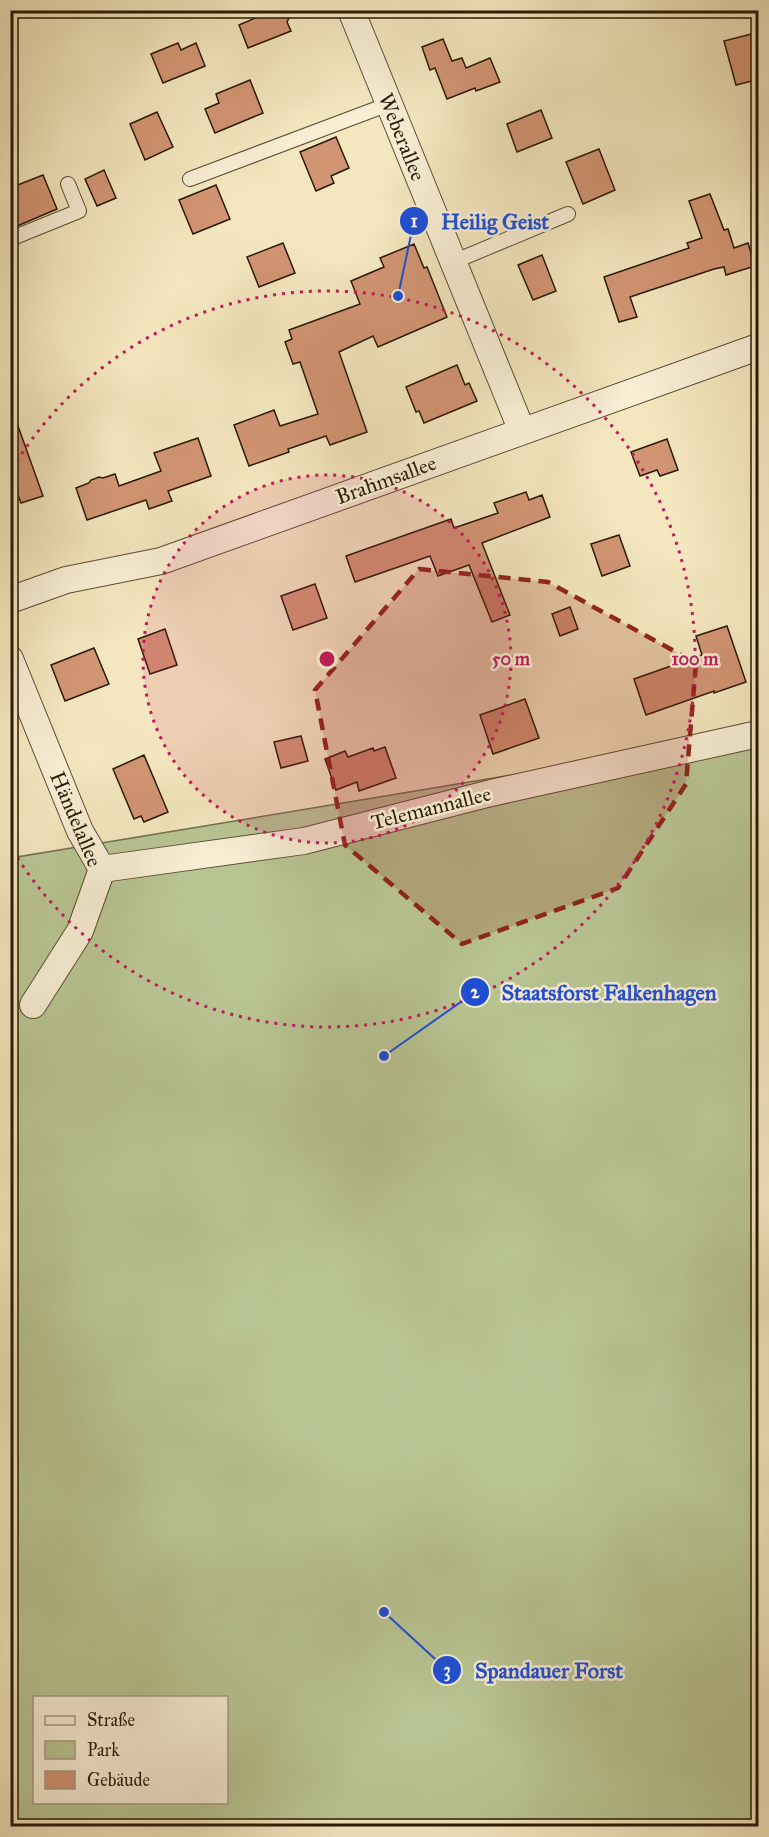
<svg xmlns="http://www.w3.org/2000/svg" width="769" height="1837" font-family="'IM FELL Great Primer',serif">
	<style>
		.green { fill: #b9c694; stroke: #72704d; stroke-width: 1.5; fill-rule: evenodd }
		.building { fill: #d29574; stroke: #2a1906; stroke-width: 1.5 }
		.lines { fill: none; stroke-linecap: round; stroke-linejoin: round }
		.service-casing { stroke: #5c4c34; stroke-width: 16 }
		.minor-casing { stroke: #5c4c34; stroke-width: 28 }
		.service { stroke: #f8efd5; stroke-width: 14 }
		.minor { stroke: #f8efd5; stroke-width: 26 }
		.marked { fill: #8f2418; fill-opacity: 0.2; stroke: #8f2418; stroke-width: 4.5; stroke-dasharray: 12 8; stroke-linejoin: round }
		.ring { fill: none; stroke: #c2185b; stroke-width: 3; stroke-dasharray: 3 6 }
		.labels { text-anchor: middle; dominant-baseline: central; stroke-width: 5; stroke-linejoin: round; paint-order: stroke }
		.street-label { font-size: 21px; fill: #2a1906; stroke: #f8efd5 }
		.centre { fill: #c2185b; stroke: #f8efd5; stroke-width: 3 }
		.ring-label { font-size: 18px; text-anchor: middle; font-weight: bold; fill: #c2185b; stroke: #f8efd5; stroke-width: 5; stroke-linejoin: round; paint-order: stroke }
		.leader { fill: none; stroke: #1d4ed8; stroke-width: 2 }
		.callout-dot { fill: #1d4ed8; stroke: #f8efd5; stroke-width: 2 }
		.mark-label { font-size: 18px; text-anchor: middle; font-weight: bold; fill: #fff }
		.callout-label { font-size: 22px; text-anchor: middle; font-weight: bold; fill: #1d4ed8; stroke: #f8efd5; stroke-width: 5; stroke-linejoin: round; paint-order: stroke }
	</style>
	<rect width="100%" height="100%" fill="#f4e7bf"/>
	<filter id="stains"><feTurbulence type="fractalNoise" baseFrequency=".00333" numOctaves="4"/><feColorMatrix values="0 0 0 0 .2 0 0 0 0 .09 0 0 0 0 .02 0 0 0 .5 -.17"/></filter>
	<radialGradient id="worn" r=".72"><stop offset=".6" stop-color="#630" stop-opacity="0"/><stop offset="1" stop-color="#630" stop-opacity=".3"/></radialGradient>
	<!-- green -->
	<path class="green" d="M 758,724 L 758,1826 L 11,1826 L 11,858 L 711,742 ZM 34,1698 L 226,1698 L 226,1802 L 34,1802 Z"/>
	<!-- building -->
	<g class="building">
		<path d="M 274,10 L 293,10 L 287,22 L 291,31 L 248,48 L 239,25 Z"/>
		<path d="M 759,32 L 759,72 L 754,73 L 756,80 L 736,85 L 724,41 Z"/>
		<path d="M 443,39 L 452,61 L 462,58 L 466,68 L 490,58 L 500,82 L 476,91 L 475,88 L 447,99 L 435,68 L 430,70 L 422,47 Z"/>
		<path d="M 178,43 L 181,50 L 196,43 L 205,66 L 163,83 L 151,54 Z"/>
		<path d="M 250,80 L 263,113 L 215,133 L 205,109 L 219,103 L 216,94 Z"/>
		<path d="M 541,110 L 552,138 L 517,152 L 507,124 Z"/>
		<path d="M 157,112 L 173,147 L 145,160 L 130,124 Z"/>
		<path d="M 336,137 L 349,168 L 331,176 L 334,183 L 316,191 L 300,152 Z"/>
		<path d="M 599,149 L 615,190 L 583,204 L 566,162 Z"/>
		<path d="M 104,170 L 116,198 L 97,206 L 85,179 Z"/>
		<path d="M 43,175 L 57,209 L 10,229 L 10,188 Z"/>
		<path d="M 216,185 L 230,219 L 193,234 L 179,200 Z"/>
		<path d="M 710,194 L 724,230 L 728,229 L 734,248 L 748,243 L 755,266 L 726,275 L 724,267 L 714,269 L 630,297 L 637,317 L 619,322 L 604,277 L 689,248 L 687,243 L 702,238 L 689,201 Z"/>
		<path d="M 283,243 L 295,273 L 259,287 L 247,257 Z"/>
		<path d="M 414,244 L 424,268 L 427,267 L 447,317 L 378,347 L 373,336 L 339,352 L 367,432 L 330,445 L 326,436 L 288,449 L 289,452 L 249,466 L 234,425 L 274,410 L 280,426 L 318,414 L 300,362 L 293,364 L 285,342 L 292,339 L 289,330 L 360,304 L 351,281 L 384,267 L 380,258 Z"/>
		<path d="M 542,255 L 556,291 L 533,300 L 518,265 Z"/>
		<path d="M 457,365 L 465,385 L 469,383 L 477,401 L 424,423 L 419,411 L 416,412 L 406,387 Z"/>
		<path d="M 13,412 L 43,496 L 21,503 L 10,474 L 10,413 Z"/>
		<path d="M 198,438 L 211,476 L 168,491 L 172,501 L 149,509 L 146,500 L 87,520 L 76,488 L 89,483 L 91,480 L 99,477 L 103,478 L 115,474 L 119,486 L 161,471 L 154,453 Z"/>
		<path d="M 667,439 L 678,470 L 660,476 L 657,470 L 640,476 L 631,452 Z"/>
		<path d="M 526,492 L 529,500 L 542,495 L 550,517 L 482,543 L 510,615 L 492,622 L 469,565 L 438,576 L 430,556 L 355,582 L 346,556 L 451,519 L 454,528 L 498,513 L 494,503 Z"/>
		<path d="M 619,535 L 630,566 L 602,576 L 591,544 Z"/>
		<path d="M 315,584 L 327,618 L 293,630 L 281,596 Z"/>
		<path d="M 570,607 L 578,629 L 560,636 L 552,614 Z"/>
		<path d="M 727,626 L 746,682 L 714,693 L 714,691 L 646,715 L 634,679 L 702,655 L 696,636 Z"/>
		<path d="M 165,629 L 177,665 L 150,674 L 138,639 Z"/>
		<path d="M 94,648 L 109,684 L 65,701 L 51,665 Z"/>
		<path d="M 525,699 L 539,738 L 493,754 L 480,715 Z"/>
		<path d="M 301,736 L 308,761 L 281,768 L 274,742 Z"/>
		<path d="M 385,747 L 396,778 L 359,791 L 357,782 L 336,790 L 325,759 L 345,751 L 348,757 L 373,748 L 374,751 Z"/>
		<path d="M 144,755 L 168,812 L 144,822 L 141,816 L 134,819 L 113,769 Z"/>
	</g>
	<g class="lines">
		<defs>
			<g id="service">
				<path d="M 190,179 L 389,104"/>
				<path d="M 10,239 L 79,211 L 68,184"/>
				<path d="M 453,262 L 568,214"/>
			</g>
			<g id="minor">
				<path d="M 351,10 L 522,431"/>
				<path d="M 10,600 L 66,580 L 161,561 L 758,347"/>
				<path d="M 10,659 L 80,831 L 102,869 L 80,931 L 33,1005"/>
				<path d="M 102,869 L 304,841 L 491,793 L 758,734"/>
			</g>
		</defs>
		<!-- service casing -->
		<use href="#service" class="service-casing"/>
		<!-- minor casing -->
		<use href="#minor" class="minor-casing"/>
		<!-- service -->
		<use href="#service" class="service"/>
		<!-- minor -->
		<use href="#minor" class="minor"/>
	</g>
	<!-- marked area -->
	<path class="marked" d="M 419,569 L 548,582 L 696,663 L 686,784 L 618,888 L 462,944 L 345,845 L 315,690 Z"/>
	<!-- distance rings -->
	<circle cx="327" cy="659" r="184" fill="#c2185b" fill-opacity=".12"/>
	<g class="ring">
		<circle cx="327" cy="659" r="184"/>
		<path d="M12 469A368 368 0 1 1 12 849"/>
	</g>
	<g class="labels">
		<!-- street labels -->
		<g class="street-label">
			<text transform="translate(402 137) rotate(68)">Weberallee</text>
			<text transform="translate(386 480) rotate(-20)">Brahmsallee</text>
			<text transform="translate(431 808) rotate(-14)">Telemannallee</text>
			<text transform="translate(76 819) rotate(67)">Händelallee</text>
		</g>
	</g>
	<circle cx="327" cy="659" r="9" class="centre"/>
	<g class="ring-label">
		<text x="511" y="665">50 m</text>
		<text x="695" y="665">100 m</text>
	</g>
	<!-- callouts -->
	<path class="leader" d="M398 296L414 221M384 1056L475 992M384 1612L447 1670"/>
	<g class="callout-dot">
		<circle cx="398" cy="296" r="6"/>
		<circle cx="384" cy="1056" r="6"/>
		<circle cx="384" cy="1612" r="6"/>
		<circle cx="414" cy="221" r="15"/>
		<circle cx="475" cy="992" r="15"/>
		<circle cx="447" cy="1670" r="15"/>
	</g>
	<g class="mark-label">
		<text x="414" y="227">1</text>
		<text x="475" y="998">2</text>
		<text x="447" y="1676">3</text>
	</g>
	<g class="callout-label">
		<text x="495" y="229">Heilig Geist</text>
		<text x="609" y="1000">Staatsforst Falkenhagen</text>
		<text x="549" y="1678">Spandauer Forst</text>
	</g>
	<!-- margin -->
	<rect width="769" height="1837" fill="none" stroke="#f4e7bf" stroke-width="36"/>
	<rect x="12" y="12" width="745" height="1813" fill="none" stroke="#2a1906" stroke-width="3"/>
	<rect x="18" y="18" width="733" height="1801" fill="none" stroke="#2a1906" stroke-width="1.5"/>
	<!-- legend -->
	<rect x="33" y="1696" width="195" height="108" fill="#f8efd5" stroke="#a69982" stroke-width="1.5"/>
	<rect x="45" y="1716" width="30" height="9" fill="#f8efd5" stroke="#a69982" stroke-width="1.5"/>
	<text x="87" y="1726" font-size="18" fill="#2a1906">Straße</text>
	<rect x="45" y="1741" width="30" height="18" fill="#b9c694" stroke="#a69982" stroke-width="1.5"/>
	<text x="87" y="1756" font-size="18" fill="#2a1906">Park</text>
	<rect x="45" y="1771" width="30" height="18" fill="#d29574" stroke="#a69982" stroke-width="1.5"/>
	<text x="87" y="1786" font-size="18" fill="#2a1906">Gebäude</text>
	<rect width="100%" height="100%" filter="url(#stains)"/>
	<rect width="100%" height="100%" fill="url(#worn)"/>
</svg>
